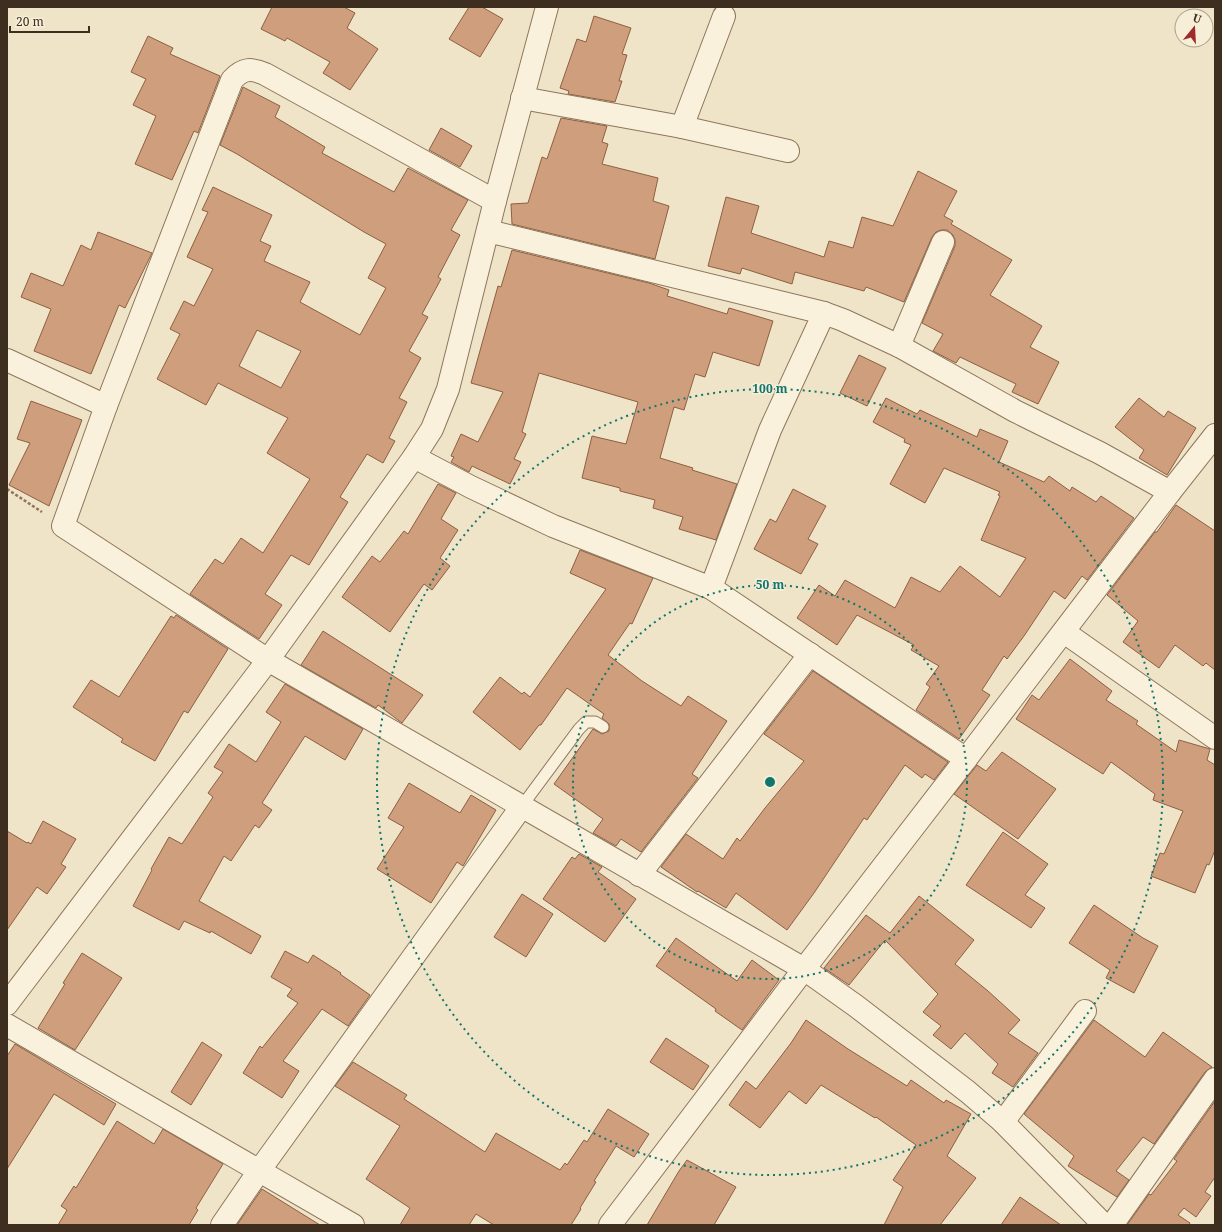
<svg xmlns="http://www.w3.org/2000/svg" width="1222" height="1232" font-family="'Noto Serif',serif">
	<style>
		.building { fill: #cf9f7d; stroke: #8d5f41; fill-rule: evenodd }
		.lines { fill: none; stroke-linecap: round; stroke-linejoin: round }
		.service-casing { stroke: #8d765c; stroke-width: 13 }
		.minor-casing { stroke: #8d765c; stroke-width: 24 }
		.tertiary-casing { stroke: #8d765c; stroke-width: 24 }
		.path { stroke: #8d765c; stroke-width: 2.5; stroke-dasharray: 3 2; stroke-linecap: butt }
		.service { stroke: #faf1dc; stroke-width: 11 }
		.minor { stroke: #faf1dc; stroke-width: 22 }
		.tertiary { stroke: #faf1dc; stroke-width: 22 }
		.ring { fill: none; stroke: #0f766e; stroke-width: 2; stroke-dasharray: 2 4 }
		.centre { fill: #0f766e; stroke: #f7eed8; stroke-width: 2 }
		.ring-label { font-size: 12px; text-anchor: middle; font-weight: bold; fill: #0f766e; stroke: #f7eed8; stroke-width: 3; stroke-linejoin: round; paint-order: stroke }
	</style>
	<rect width="100%" height="100%" fill="#f0e4c8"/>
	<!-- building -->
	<g class="building">
		<path d="M 272,7 L 344,7 L 355,13 L 347,28 L 378,49 L 350,90 L 323,73 L 330,62 L 287,38 L 285,41 L 261,29 Z"/>
		<path d="M 469,7 L 482,7 L 503,19 L 480,57 L 449,39 Z"/>
		<path d="M 594,16 L 631,28 L 622,54 L 627,55 L 619,81 L 622,81 L 615,102 L 568,94 L 569,91 L 560,88 L 577,39 L 586,42 Z"/>
		<path d="M 148,36 L 173,48 L 170,54 L 220,76 L 198,133 L 194,131 L 172,180 L 135,164 L 156,116 L 133,105 L 146,79 L 131,72 Z"/>
		<path d="M 243,87 L 280,106 L 275,117 L 325,147 L 322,153 L 394,192 L 408,168 L 468,200 L 451,230 L 460,235 L 438,277 L 441,279 L 422,314 L 428,317 L 409,351 L 421,358 L 399,398 L 407,402 L 389,438 L 395,441 L 383,463 L 367,454 L 340,497 L 348,502 L 309,565 L 291,555 L 265,594 L 282,605 L 259,639 L 190,594 L 215,559 L 223,564 L 241,538 L 263,553 L 310,479 L 267,453 L 288,418 L 218,383 L 206,405 L 157,379 L 180,334 L 170,329 L 184,301 L 194,306 L 213,269 L 187,257 L 208,212 L 202,210 L 213,187 L 272,215 L 260,241 L 271,246 L 264,261 L 310,282 L 300,302 L 360,335 L 386,288 L 368,278 L 386,244 L 364,232 L 237,154 L 220,145 ZM 257,330 L 301,351 L 281,388 L 239,366 Z"/>
		<path d="M 561,118 L 607,126 L 602,142 L 608,144 L 602,164 L 658,178 L 653,201 L 669,206 L 655,259 L 512,224 L 511,204 L 528,203 L 542,157 L 547,159 Z"/>
		<path d="M 441,128 L 472,146 L 460,167 L 429,150 Z"/>
		<path d="M 918,171 L 957,191 L 944,216 L 953,221 L 951,224 L 1012,260 L 990,295 L 1042,326 L 1030,347 L 1059,362 L 1038,404 L 1012,392 L 1016,384 L 960,357 L 956,363 L 933,351 L 943,334 L 922,323 L 955,246 L 955,240 L 953,235 L 947,230 L 941,230 L 936,232 L 932,237 L 904,302 L 866,287 L 864,291 L 795,272 L 792,284 L 742,268 L 740,274 L 708,266 L 726,197 L 759,206 L 751,233 L 824,257 L 829,241 L 853,248 L 862,217 L 893,226 Z"/>
		<path d="M 98,232 L 152,253 L 125,308 L 119,305 L 91,374 L 34,351 L 51,309 L 21,297 L 31,273 L 63,286 L 81,245 L 91,250 Z"/>
		<path d="M 512,250 L 649,283 L 669,290 L 667,296 L 727,314 L 729,308 L 773,321 L 759,366 L 713,352 L 705,377 L 695,374 L 684,410 L 674,407 L 660,458 L 693,468 L 692,470 L 737,484 L 716,540 L 679,529 L 683,517 L 653,508 L 655,500 L 620,491 L 620,488 L 582,478 L 592,436 L 626,444 L 638,402 L 539,373 L 522,432 L 526,434 L 514,459 L 521,462 L 510,484 L 472,466 L 469,472 L 451,462 L 454,457 L 451,456 L 461,434 L 478,442 L 503,392 L 471,383 L 498,286 L 501,287 Z"/>
		<path d="M 859,355 L 886,368 L 867,406 L 840,393 Z"/>
		<path d="M 886,398 L 917,414 L 920,410 L 977,437 L 980,429 L 1008,441 L 999,462 L 1044,482 L 1049,476 L 1070,491 L 1072,487 L 1096,502 L 1101,496 L 1134,518 L 1087,580 L 1082,576 L 1065,599 L 1054,591 L 1024,636 L 1007,659 L 1004,656 L 982,690 L 990,695 L 959,739 L 916,710 L 930,687 L 926,684 L 939,666 L 911,650 L 914,645 L 857,615 L 837,645 L 797,618 L 819,585 L 835,596 L 845,580 L 895,608 L 911,577 L 940,592 L 960,566 L 1000,597 L 1026,558 L 981,540 L 1000,496 L 998,495 L 1000,492 L 944,468 L 925,503 L 890,484 L 911,445 L 904,442 L 905,439 L 873,422 Z"/>
		<path d="M 1139,398 L 1164,417 L 1168,411 L 1196,428 L 1167,475 L 1139,458 L 1144,450 L 1115,427 Z"/>
		<path d="M 31,401 L 82,420 L 49,506 L 9,485 L 30,443 L 17,439 Z"/>
		<path d="M 438,484 L 456,493 L 441,519 L 458,530 L 440,558 L 450,566 L 432,590 L 424,584 L 390,632 L 342,597 L 372,556 L 380,562 L 404,531 L 408,534 Z"/>
		<path d="M 793,489 L 826,506 L 808,539 L 818,544 L 801,574 L 754,549 L 770,519 L 776,522 Z"/>
		<path d="M 1176,505 L 1215,531 L 1215,670 L 1206,663 L 1203,666 L 1175,645 L 1159,668 L 1123,642 L 1138,621 L 1107,595 L 1155,532 L 1157,532 Z"/>
		<path d="M 580,550 L 653,578 L 632,624 L 630,623 L 608,655 L 642,681 L 681,706 L 688,696 L 727,721 L 692,774 L 698,778 L 641,852 L 621,839 L 616,846 L 593,833 L 603,819 L 554,784 L 593,729 L 602,734 L 609,731 L 609,724 L 602,718 L 604,714 L 567,688 L 541,725 L 539,725 L 520,750 L 473,712 L 500,677 L 522,694 L 524,692 L 530,697 L 606,589 L 570,573 Z"/>
		<path d="M 176,615 L 228,649 L 188,713 L 184,711 L 155,761 L 121,742 L 123,739 L 73,707 L 91,680 L 119,697 L 171,616 L 174,618 Z"/>
		<path d="M 323,631 L 423,695 L 402,723 L 378,705 L 376,708 L 301,665 Z"/>
		<path d="M 1070,659 L 1112,691 L 1106,700 L 1138,721 L 1136,724 L 1176,752 L 1179,740 L 1210,749 L 1207,760 L 1215,765 L 1215,850 L 1209,865 L 1207,864 L 1195,893 L 1151,876 L 1160,853 L 1164,854 L 1183,811 L 1153,800 L 1155,794 L 1111,762 L 1103,774 L 1016,719 L 1032,695 L 1039,700 Z"/>
		<path d="M 813,671 L 948,762 L 934,780 L 925,774 L 922,778 L 905,765 L 867,820 L 864,818 L 814,893 L 787,930 L 736,893 L 726,908 L 698,891 L 697,892 L 661,867 L 686,834 L 723,859 L 737,838 L 740,841 L 765,808 L 804,761 L 764,734 Z"/>
		<path d="M 285,684 L 363,729 L 345,760 L 305,736 L 262,803 L 272,810 L 259,828 L 255,825 L 231,861 L 224,856 L 199,901 L 261,936 L 251,954 L 211,931 L 210,933 L 184,921 L 179,930 L 133,906 L 152,870 L 151,869 L 169,837 L 182,844 L 213,797 L 208,793 L 223,772 L 214,767 L 229,744 L 256,762 L 281,722 L 266,712 Z"/>
		<path d="M 1002,752 L 1056,789 L 1018,839 L 954,794 L 977,765 L 986,771 Z"/>
		<path d="M 409,783 L 460,813 L 471,795 L 496,810 L 463,866 L 457,862 L 431,903 L 377,869 L 404,827 L 388,818 Z"/>
		<path d="M 43,821 L 76,839 L 61,864 L 66,867 L 47,894 L 37,887 L 7,930 L 7,831 L 27,843 L 28,842 L 31,844 Z"/>
		<path d="M 1003,832 L 1048,864 L 1025,895 L 1045,908 L 1031,928 L 966,885 Z"/>
		<path d="M 579,854 L 602,867 L 598,872 L 636,899 L 605,942 L 543,899 L 572,857 L 575,859 Z"/>
		<path d="M 522,894 L 553,914 L 526,957 L 494,937 Z"/>
		<path d="M 919,896 L 974,940 L 955,964 L 988,991 L 1020,1020 L 1008,1033 L 1038,1053 L 1013,1087 L 992,1073 L 998,1064 L 965,1033 L 951,1049 L 933,1035 L 941,1026 L 923,1012 L 938,994 L 885,940 L 849,985 L 824,968 L 866,915 L 890,933 Z"/>
		<path d="M 1094,905 L 1143,938 L 1158,946 L 1134,993 L 1106,978 L 1110,970 L 1069,943 Z"/>
		<path d="M 676,938 L 737,981 L 752,960 L 779,980 L 742,1030 L 715,1011 L 716,1009 L 656,966 Z"/>
		<path d="M 285,951 L 308,963 L 313,955 L 341,973 L 340,974 L 370,995 L 348,1026 L 322,1009 L 283,1061 L 299,1071 L 282,1098 L 243,1073 L 260,1046 L 262,1048 L 298,1003 L 287,996 L 292,989 L 271,977 Z"/>
		<path d="M 82,953 L 122,978 L 75,1050 L 38,1028 L 65,984 L 63,983 Z"/>
		<path d="M 806,1020 L 848,1049 L 907,1086 L 911,1080 L 944,1103 L 946,1100 L 971,1114 L 947,1156 L 976,1178 L 940,1225 L 884,1225 L 903,1187 L 893,1180 L 916,1145 L 876,1117 L 875,1118 L 821,1085 L 806,1104 L 789,1091 L 760,1128 L 729,1105 L 746,1081 L 756,1089 L 791,1043 Z"/>
		<path d="M 1094,1020 L 1145,1057 L 1163,1032 L 1212,1067 L 1205,1072 L 1154,1144 L 1143,1137 L 1116,1171 L 1129,1180 L 1117,1197 L 1068,1166 L 1074,1156 L 1024,1114 Z"/>
		<path d="M 666,1038 L 709,1066 L 693,1090 L 650,1062 Z"/>
		<path d="M 202,1042 L 222,1055 L 191,1105 L 171,1092 Z"/>
		<path d="M 15,1044 L 116,1104 L 104,1125 L 54,1094 L 7,1169 L 7,1056 Z"/>
		<path d="M 353,1062 L 407,1095 L 404,1099 L 485,1152 L 496,1133 L 560,1170 L 565,1163 L 567,1165 L 584,1140 L 587,1142 L 608,1109 L 649,1134 L 634,1157 L 616,1146 L 594,1181 L 596,1182 L 580,1208 L 581,1209 L 571,1225 L 494,1225 L 476,1214 L 469,1225 L 400,1225 L 410,1208 L 366,1179 L 400,1126 L 335,1086 Z"/>
		<path d="M 1215,1101 L 1215,1177 L 1205,1192 L 1211,1196 L 1196,1217 L 1184,1208 L 1178,1215 L 1190,1223 L 1189,1225 L 1127,1225 L 1149,1194 L 1151,1195 L 1177,1161 L 1174,1159 Z"/>
		<path d="M 117,1121 L 154,1144 L 163,1129 L 223,1164 L 196,1208 L 198,1210 L 189,1225 L 58,1225 L 67,1210 L 61,1206 L 74,1186 L 76,1188 Z"/>
		<path d="M 687,1160 L 736,1187 L 714,1225 L 647,1225 L 679,1171 Z"/>
		<path d="M 262,1189 L 320,1225 L 237,1225 Z"/>
		<path d="M 1020,1197 L 1061,1225 L 1001,1225 Z"/>
	</g>
	<g class="lines">
		<defs>
			<path id="service" d="M 522,806 L 579,729 L 586,722 L 595,722 L 603,727"/>
			<g id="minor">
				<path d="M 522,98 L 682,127 L 788,151"/>
				<path d="M 682,127 L 724,16"/>
				<path d="M 495,201 L 265,74 C 251,68 243,68 232,80 L 106,406 L 63,526 L 268,660 L 804,969 L 856,1006 L 968,1092 L 1003,1122 L 1104,1225"/>
				<path d="M 488,231 L 824,313 L 843,320 L 899,346 L 1015,411 L 1100,453 L 1170,492 L 966,759 L 804,969 L 610,1225"/>
				<path d="M 899,346 L 943,242"/>
				<path d="M 7,360 L 106,406"/>
				<path d="M 414,457 L 471,487 L 553,526 L 711,588 L 966,759"/>
				<path d="M 1170,492 L 1215,435"/>
				<path d="M 711,588 L 770,430 L 824,313"/>
				<path d="M 1064,632 L 1215,738"/>
				<path d="M 639,875 L 810,654"/>
				<path d="M 7,1025 L 353,1225"/>
				<path d="M 1003,1122 L 1085,1011"/>
				<path d="M 222,1225 L 259,1171 L 522,806"/>
				<path d="M 1112,1225 L 1215,1079"/>
			</g>
			<path id="tertiary" d="M 7,1004 L 268,660 L 414,457 L 432,429 L 448,389 L 495,201 L 547,7"/>
		</defs>
		<!-- service casing -->
		<use href="#service" class="service-casing"/>
		<!-- minor casing -->
		<use href="#minor" class="minor-casing"/>
		<!-- tertiary casing -->
		<use href="#tertiary" class="tertiary-casing"/>
		<!-- path -->
		<path class="path" d="M 7,489 L 42,512"/>
		<!-- service -->
		<use href="#service" class="service"/>
		<!-- minor -->
		<use href="#minor" class="minor"/>
		<!-- tertiary -->
		<use href="#tertiary" class="tertiary"/>
	</g>
	<!-- distance rings -->
	<g class="ring">
		<circle cx="770" cy="782" r="197"/>
		<circle cx="770" cy="782" r="393"/>
	</g>
	<circle cx="770" cy="782" r="6" class="centre"/>
	<g class="ring-label">
		<text x="770" y="393">100 m</text>
		<text x="770" y="589">50 m</text>
	</g>
	<!-- border -->
	<rect width="1222" height="1232" fill="none" stroke="#3d2e20" stroke-width="16"/>
	<!-- north arrow -->
	<g transform="translate(1194 28) rotate(18)"><circle r="19" fill="#f7eed8" stroke="#ada18e"/>
	<path d="M0-3L7 15L0 10L-7 15Z" fill="#9e2a2b"/>
	<text y="-6" font-size="11" font-weight="bold" text-anchor="middle" fill="#3d2e20">U</text>
	</g>
	<!-- scale -->
	<path d="M10 26v6h79v-6" fill="none" stroke="#3d2e20" stroke-width="2"/>
	<text x="16" y="26" font-size="12" fill="#3d2e20" stroke="#f7eed8" stroke-width="3" paint-order="stroke">20 m</text>
</svg>
